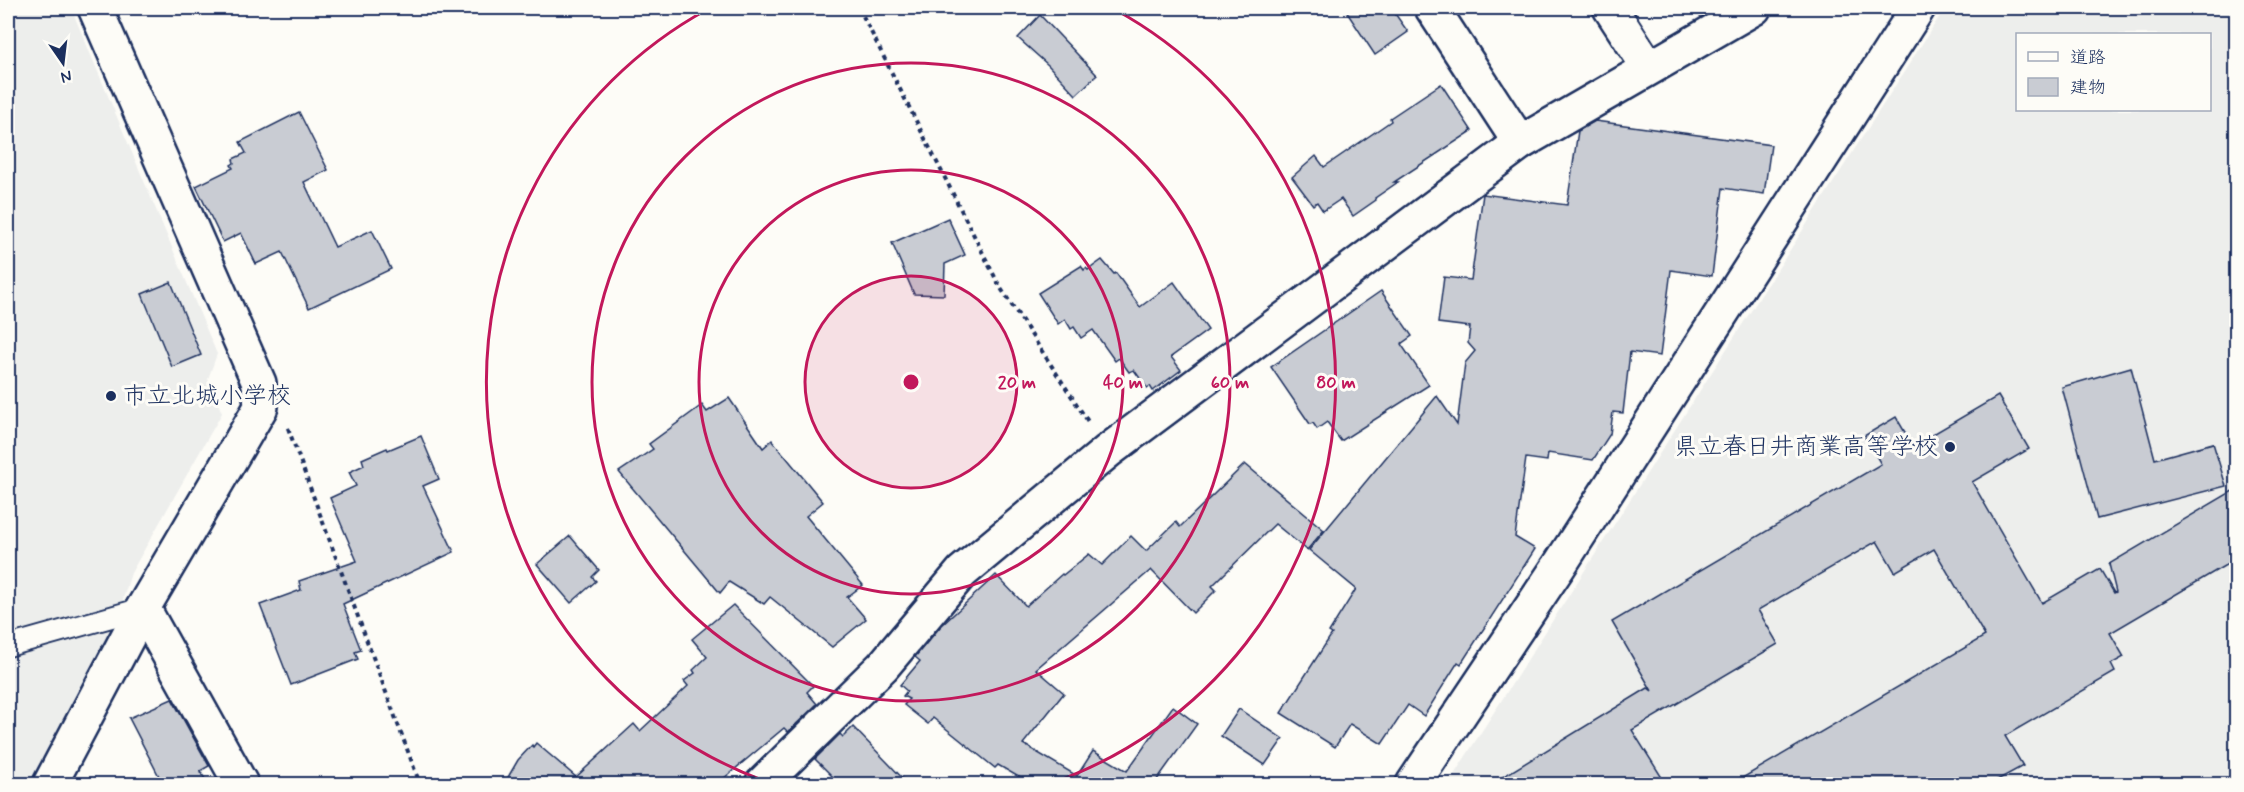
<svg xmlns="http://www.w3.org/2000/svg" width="2244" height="792" font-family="Mynerve,'Klee One',sans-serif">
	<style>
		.built { fill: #edeeec; fill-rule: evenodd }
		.building { fill: #c9ccd3; stroke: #1b2f5e; stroke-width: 1.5 }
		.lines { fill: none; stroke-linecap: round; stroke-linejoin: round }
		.lane-casing { stroke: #1b2f5e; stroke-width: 24 }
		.street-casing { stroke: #1b2f5e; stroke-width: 38 }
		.path { stroke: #1b2f5e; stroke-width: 4; stroke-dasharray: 4.5 4.5; stroke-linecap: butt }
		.lane { stroke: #fdfcf7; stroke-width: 20 }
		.street { stroke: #fdfcf7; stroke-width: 33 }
		.ring { fill: none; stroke: #c2185b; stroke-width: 3 }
		.poi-dot { fill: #1b2f5e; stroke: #fdfcf7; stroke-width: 2 }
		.labels { text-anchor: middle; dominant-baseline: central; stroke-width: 6; stroke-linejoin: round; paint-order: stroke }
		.poi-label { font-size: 24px; fill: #1b2f5e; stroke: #fdfcf7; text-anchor: start }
		.centre { fill: #c2185b; stroke: #fdfcf7; stroke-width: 3 }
		.ring-label { font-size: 18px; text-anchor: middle; font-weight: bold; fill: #c2185b; stroke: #fdfcf7; stroke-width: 6; stroke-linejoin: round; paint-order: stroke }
	</style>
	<rect width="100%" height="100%" fill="#fdfcf7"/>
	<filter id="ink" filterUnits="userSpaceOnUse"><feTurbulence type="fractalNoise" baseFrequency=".0167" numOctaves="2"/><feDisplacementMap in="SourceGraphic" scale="12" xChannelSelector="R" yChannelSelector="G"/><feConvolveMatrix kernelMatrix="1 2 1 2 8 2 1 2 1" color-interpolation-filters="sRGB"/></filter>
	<g filter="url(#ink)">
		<!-- built -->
		<g class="built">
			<path d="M 8,8 L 71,8 L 217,354 L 208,379 L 222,413 L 131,573 L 109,645 L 32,784 L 8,784 Z"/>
			<path d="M 1945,8 L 2236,8 L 2236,784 L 1448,784 ZM 2018,34 L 2210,34 L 2210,110 L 2018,110 Z"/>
		</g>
		<!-- building -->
		<g class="building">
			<path d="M 1344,8 L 1391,8 L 1408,32 L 1375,55 Z"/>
			<path d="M 1040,15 L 1097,75 L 1076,95 L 1048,65 L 1018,38 Z"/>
			<path d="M 1441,84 L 1472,131 L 1394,182 L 1398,182 L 1375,198 L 1376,200 L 1353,216 L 1341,199 L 1323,211 L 1317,202 L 1313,205 L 1292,177 L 1316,156 L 1324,167 L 1391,121 L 1390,118 Z"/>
			<path d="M 299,112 L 328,170 L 304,182 L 335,247 L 372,230 L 391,269 L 309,308 L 282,252 L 256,264 L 241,233 L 223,242 L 196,186 L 233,168 L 231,165 L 234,163 L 233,159 L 246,153 L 240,142 Z"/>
			<path d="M 1595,121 L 1771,145 L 1764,194 L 1723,188 L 1712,276 L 1671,270 L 1660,356 L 1630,352 L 1623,413 L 1613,412 L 1610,434 L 1593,460 L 1548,453 L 1547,461 L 1526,458 L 1515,537 L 1535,549 L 1461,664 L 1458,662 L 1424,716 L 1408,705 L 1382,744 L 1350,724 L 1335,747 L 1281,713 L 1332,634 L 1329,632 L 1356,589 L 1309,550 L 1437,396 L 1457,425 L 1465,363 L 1475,351 L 1468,343 L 1470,327 L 1438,323 L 1444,277 L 1471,280 L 1483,194 L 1567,205 L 1578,131 Z"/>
			<path d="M 948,218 L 965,255 L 945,264 L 944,295 L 914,294 L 892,243 Z"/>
			<path d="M 1102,260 L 1114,274 L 1116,273 L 1140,307 L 1174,282 L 1208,330 L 1171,357 L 1181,370 L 1153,391 L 1150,386 L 1147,388 L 1134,370 L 1129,372 L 1119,358 L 1115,361 L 1093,330 L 1081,338 L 1074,327 L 1071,329 L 1065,319 L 1058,324 L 1038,293 L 1081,266 L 1084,270 L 1086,268 L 1088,270 Z"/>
			<path d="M 171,282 L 201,355 L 172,367 L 142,294 Z"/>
			<path d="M 1381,291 L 1412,336 L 1401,344 L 1429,385 L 1341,441 L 1327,422 L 1317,429 L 1313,423 L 1310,424 L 1271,367 Z"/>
			<path d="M 2131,367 L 2155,459 L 2213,443 L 2226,486 L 2097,519 L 2062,387 Z"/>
			<path d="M 1998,396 L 2029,449 L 1972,482 L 2042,603 L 2100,569 L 2114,593 L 2116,592 L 2109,564 L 2236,489 L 2236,559 L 2110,633 L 2124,657 L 2111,664 L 2115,672 L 2005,736 L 2023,766 L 1990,784 L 1732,784 L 1985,636 L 1934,549 L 1895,572 L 1877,541 L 1758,610 L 1778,644 L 1632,730 L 1666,784 L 1491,784 L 1648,688 L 1652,691 L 1612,622 L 1881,464 L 1864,436 L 1896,417 L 1913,446 Z"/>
			<path d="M 729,398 L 763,448 L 772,440 L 823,502 L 806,516 L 863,585 L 847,597 L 866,619 L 832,647 L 770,597 L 764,604 L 729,582 L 720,593 L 619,472 L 653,449 L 649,444 L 702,405 L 707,412 Z"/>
			<path d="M 421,436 L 439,479 L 423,486 L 454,552 L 343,604 L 361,650 L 355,652 L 358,659 L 291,685 L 260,605 L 301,590 L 299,581 L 357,561 L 330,498 L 356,486 L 349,472 L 364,465 L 362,459 L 387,448 L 388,450 Z"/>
			<path d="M 1245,464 L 1324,530 L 1307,550 L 1275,524 L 1212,586 L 1216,590 L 1193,613 L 1151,570 L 1036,669 L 1064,693 L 1023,744 L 1077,776 L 1093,751 L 1127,771 L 1173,706 L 1197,724 L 1154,784 L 1031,784 L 998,765 L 995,768 L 933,718 L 928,724 L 904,705 L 909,699 L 903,696 L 907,691 L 900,685 L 920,661 L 915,657 L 940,627 L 996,575 L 1026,606 L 1062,574 L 1063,575 L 1089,554 L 1102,565 L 1131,536 L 1146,551 L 1176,522 L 1180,527 Z"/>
			<path d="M 570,536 L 599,570 L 592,577 L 596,581 L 571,603 L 537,564 Z"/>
			<path d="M 733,605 L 813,686 L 807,692 L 817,704 L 788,732 L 784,728 L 717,784 L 504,784 L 518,760 L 532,745 L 533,747 L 536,743 L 576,777 L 634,724 L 640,731 L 688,686 L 684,681 L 695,673 L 693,670 L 707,657 L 692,639 Z"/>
			<path d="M 172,699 L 209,766 L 200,771 L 208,784 L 163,784 L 129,718 Z"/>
			<path d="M 1239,709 L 1283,739 L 1265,765 L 1221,736 Z"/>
			<path d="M 853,727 L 889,764 L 908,784 L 840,784 L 815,759 L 840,734 L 843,737 Z"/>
		</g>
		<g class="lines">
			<defs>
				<path id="lane" d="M 8,646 L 143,608"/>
				<g id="street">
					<path d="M 1432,8 L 1520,143"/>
					<path d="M 1610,8 L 1649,68"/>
					<path d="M 143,608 L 241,784"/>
					<path d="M 50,784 L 143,608 L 261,407 L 259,383 L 95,8"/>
					<path d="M 762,784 L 883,666 L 962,572 L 1108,451 L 1520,143 L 1754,8"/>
					<path d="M 1413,784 L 1559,566 L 1918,8"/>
				</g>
			</defs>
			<!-- lane casing -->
			<use href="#lane" class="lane-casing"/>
			<!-- street casing -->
			<use href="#street" class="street-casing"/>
			<!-- path -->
			<g class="path">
				<path d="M 859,8 L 1000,287 L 1089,423"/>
				<path d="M 288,428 L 420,784"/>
			</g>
			<!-- lane -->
			<use href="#lane" class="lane"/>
			<!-- street -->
			<use href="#street" class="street"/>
		</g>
	</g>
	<!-- distance rings -->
	<circle cx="911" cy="382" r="106" fill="#c2185b" fill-opacity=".12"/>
	<g class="ring">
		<circle cx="911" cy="382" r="106"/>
		<circle cx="911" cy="382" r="212"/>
		<circle cx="911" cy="382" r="319"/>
		<path d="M773 784A425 425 0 0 1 708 9M1114 9A425 425 0 0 1 1049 784"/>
	</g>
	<!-- markers -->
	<g class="poi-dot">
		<circle cx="111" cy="396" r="6"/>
		<circle cx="1950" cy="447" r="6"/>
	</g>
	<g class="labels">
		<!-- poi labels -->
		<g class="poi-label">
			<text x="123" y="396">市立北城小学校</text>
			<text x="1938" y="447" text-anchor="end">県立春日井商業高等学校</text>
		</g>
	</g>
	<circle cx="911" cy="382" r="9" class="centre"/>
	<g class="ring-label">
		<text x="1017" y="388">20 m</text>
		<text x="1123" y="388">40 m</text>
		<text x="1230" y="388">60 m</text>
		<text x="1336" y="388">80 m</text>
	</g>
	<!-- margin -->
	<rect width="2244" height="792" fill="none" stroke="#fdfcf7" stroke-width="30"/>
	<rect x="15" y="15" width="2214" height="762" fill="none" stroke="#1b2f5e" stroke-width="2" filter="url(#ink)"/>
	<!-- legend -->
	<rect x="2016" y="33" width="195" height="78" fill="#fdfcf7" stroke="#a3aaba" stroke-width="1.5"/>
	<rect x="2028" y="52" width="30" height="9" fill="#fdfcf7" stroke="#a3aaba" stroke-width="1.5"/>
	<text x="2070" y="63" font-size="18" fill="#1b2f5e">道路</text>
	<rect x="2028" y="78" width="30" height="18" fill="#c9ccd3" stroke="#a3aaba" stroke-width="1.5"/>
	<text x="2070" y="93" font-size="18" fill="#1b2f5e">建物</text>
	<!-- north arrow -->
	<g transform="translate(63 63) rotate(166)" stroke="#fdfcf7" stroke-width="4.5" paint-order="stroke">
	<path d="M0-4.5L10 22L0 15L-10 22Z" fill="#1b2f5e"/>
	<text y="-9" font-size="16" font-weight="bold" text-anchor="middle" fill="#1b2f5e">N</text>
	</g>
</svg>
